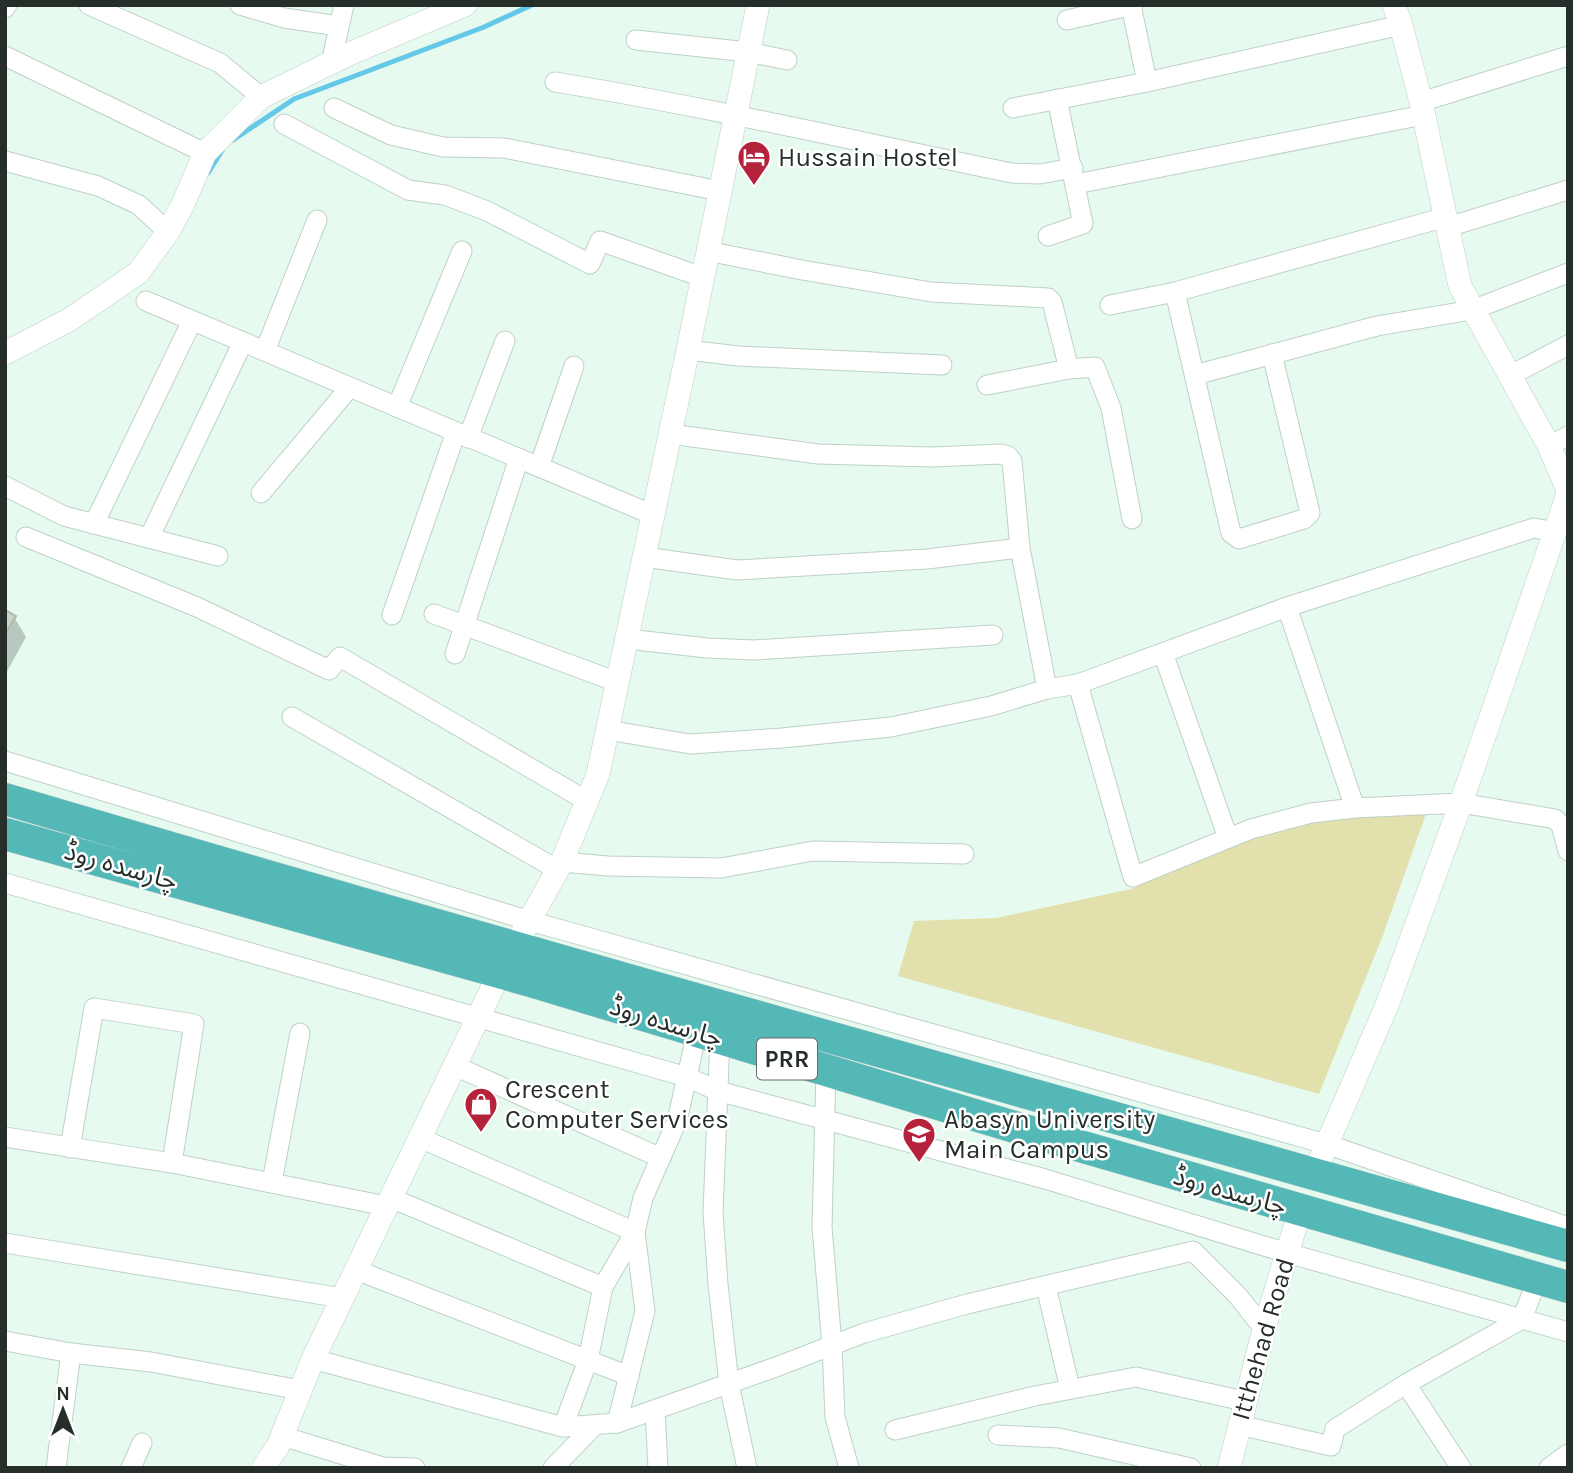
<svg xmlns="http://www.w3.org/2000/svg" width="1573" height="1473" font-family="Karla,'Noto Sans Arabic',sans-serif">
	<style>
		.green { fill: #e2e0ac }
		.shadow { fill: #0003 }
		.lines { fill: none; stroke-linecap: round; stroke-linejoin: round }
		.stream { stroke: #65c8e9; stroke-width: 5 }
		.building { fill: #cad5c5; stroke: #b0baaa; stroke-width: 2 }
		.minor-casing { stroke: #bed1c7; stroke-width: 21 }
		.tertiary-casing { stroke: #bed1c7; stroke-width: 24 }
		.trunk-casing { stroke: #d8d9d9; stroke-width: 33 }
		.minor { stroke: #fff; stroke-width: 19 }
		.tertiary { stroke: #fff; stroke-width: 23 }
		.trunk { stroke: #54b8b7; stroke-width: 32 }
		.labels { text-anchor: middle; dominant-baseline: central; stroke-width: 5; stroke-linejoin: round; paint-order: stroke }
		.shield { fill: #fff; stroke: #676d6a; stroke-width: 2 }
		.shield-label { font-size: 24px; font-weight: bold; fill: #262e2a }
		.poi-label { font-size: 26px; fill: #262e2a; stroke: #fff; text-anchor: start }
		.street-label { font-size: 26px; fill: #262e2a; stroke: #fff }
	</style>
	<rect width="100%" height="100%" fill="#e7faf0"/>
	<!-- green -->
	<path class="green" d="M 1433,794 L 1383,935 L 1319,1094 L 898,976 L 914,921 L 996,918 L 1131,889 L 1255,832 Z"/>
	<!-- shadow -->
	<path class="shadow" d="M 5,612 L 14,617 L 26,637 L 5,675 Z"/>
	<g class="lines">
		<!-- stream -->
		<g class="stream">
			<path d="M 233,140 L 294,99 L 484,27 L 532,5"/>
			<path d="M 208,173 L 223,149"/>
		</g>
	</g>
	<!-- building -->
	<path class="building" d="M 5,610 L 16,616 L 5,634 Z"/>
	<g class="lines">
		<defs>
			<g id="minor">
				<path d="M 89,5 L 220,63 L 261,97"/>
				<path d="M 240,5 L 284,18 L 339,26"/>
				<path d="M 1131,5 L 1147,82"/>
				<path d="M 5,8 L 7,5"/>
				<path d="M 1067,20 L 1133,5"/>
				<path d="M 636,40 L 748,52 L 787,60"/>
				<path d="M 5,56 L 205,153"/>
				<path d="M 331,63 L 344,5"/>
				<path d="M 555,82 C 708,107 860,142 1012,173 L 1040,174 L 1073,168"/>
				<path d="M 1421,102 L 1568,56"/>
				<path d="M 334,108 L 391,135 L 443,147 L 504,148 L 720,191"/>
				<path d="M 1013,108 L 1147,82 L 1401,25"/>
				<path d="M 284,124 L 408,190 L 445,195 L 487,211 L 590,264 L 600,241 L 702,277"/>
				<path d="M 5,161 L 98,186 L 139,205 L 168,232"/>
				<path d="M 1076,184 L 1423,115"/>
				<path d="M 1448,227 L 1568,190"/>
				<path d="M 1048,236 L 1083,224 L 1057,99"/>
				<path d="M 707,251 L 802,270 L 931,292 L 1048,298 L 1052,302 L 1069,369"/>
				<path d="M 1175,292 L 1231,533 L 1239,539 L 1304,519 L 1310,513 L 1272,354"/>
				<path d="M 146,301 L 653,515"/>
				<path d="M 1110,305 L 1175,292 L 1446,217"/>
				<path d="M 688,350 L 738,356 L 942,365"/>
				<path d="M 265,351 L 317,220"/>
				<path d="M 1195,375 L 1377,326 L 1472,310 L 1568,273"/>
				<path d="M 1511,375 L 1568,345"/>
				<path d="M 987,385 L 1069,369 L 1095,367 L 1111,408 L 1132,519"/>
				<path d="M 397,407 L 462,251"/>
				<path d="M 670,434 L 818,454 L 932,457 L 1001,454 L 1008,456 L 1012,461 L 1020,548"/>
				<path d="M 468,438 L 505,341"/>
				<path d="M 1549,446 L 1568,436"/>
				<path d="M 539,467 L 574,366"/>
				<path d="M 5,486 L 64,516 L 218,556"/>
				<path d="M 261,493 L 350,387"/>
				<path d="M 94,524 L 192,321"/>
				<path d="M 26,537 L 197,607 L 329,670 L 340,657 L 587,801"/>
				<path d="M 149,538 L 243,342"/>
				<path d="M 644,557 L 737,570 L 927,559 L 1020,548 L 1047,689 L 1078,684 L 1133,877 L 1251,829 L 1311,813 L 1355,808 L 1461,803 L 1555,819 L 1561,825 L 1568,851"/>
				<path d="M 1287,607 L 1355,808"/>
				<path d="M 434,614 L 617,682"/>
				<path d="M 392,615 L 456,432"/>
				<path d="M 627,639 L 707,648 L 754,650 L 993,635"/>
				<path d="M 1163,653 L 1228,838"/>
				<path d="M 455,654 L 519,458"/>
				<path d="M 1078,684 L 1287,607 L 1534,528 L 1556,532"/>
				<path d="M 292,717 L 558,870"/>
				<path d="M 607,730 L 690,744 L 782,738 L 891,727 L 991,706 L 1047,689"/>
				<path d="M 5,761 L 530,921 L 1326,1144 L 1568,1227"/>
				<path d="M 562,862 L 608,866 L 721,868 L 813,851 L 964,854"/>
				<path d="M 5,883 L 687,1077 L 718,1091 L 1045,1179 L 1287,1253 L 1568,1332"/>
				<path d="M 720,1038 L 713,1212 L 718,1284 L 729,1384 L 747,1468"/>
				<path d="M 455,1066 L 661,1158"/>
				<path d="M 826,1071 L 822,1227 L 832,1345 L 835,1417 L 849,1468"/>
				<path d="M 5,1137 L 172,1163 L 386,1206"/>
				<path d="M 70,1148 L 94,1008 L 194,1024 L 172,1163"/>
				<path d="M 272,1182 L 300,1033"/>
				<path d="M 391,1198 L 603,1287 L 635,1232 L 420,1138"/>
				<path d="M 5,1243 L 342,1298"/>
				<path d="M 356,1270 L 629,1376"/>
				<path d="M 1046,1286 L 1070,1389"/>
				<path d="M 5,1341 L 71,1353 L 151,1362 L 300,1390"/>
				<path d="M 313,1359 L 563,1427 L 588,1360 L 603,1287"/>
				<path d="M 1406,1384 L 1461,1468"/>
				<path d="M 655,1410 L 658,1468"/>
				<path d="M 617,1423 L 645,1311 L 635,1232 L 643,1198 L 677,1121 L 697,1032"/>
				<path d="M 1239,1425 L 1331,1446 L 1335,1429 L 1406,1384 L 1522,1319 L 1538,1278"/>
				<path d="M 563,1427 L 617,1423 L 776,1367 L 864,1333 L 967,1304 L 1193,1251 L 1238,1296 L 1264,1329"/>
				<path d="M 895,1430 L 1035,1396 L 1136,1377 L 1244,1401"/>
				<path d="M 998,1435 L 1059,1438 L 1191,1468"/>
				<path d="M 282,1436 L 383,1467 L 415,1468"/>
				<path d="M 56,1468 L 71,1353"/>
				<path d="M 131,1468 L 142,1443"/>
				<path d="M 553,1468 L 595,1425"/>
				<path d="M 1549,1468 L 1568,1454"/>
			</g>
			<g id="tertiary">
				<path d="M 1394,5 L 1401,25 L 1421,102 L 1460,286 L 1549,446 L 1568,490"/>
				<path d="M 5,353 L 69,320 L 138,273 L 168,232 L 183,204 L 205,153 L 261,97 L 349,54 L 465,5"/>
				<path d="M 514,948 L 562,862 L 598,774 L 688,350 L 758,5"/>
				<path d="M 1314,1174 L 1387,1005 L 1461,803 L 1568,494"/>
				<path d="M 263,1468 L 278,1446 L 313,1359 L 500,972"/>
				<path d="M 1229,1468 L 1264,1329 L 1300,1211"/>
			</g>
			<g id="trunk">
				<path d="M 5,799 C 525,953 1047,1098 1568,1246"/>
				<path d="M 5,834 L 531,981 L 1021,1129 L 1568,1287"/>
			</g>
		</defs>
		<!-- minor casing -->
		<use href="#minor" class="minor-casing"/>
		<!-- tertiary casing -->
		<use href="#tertiary" class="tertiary-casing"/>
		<!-- trunk casing -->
		<use href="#trunk" class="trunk-casing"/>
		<!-- minor -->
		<use href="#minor" class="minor"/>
		<!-- tertiary -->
		<use href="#tertiary" class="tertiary"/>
		<!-- trunk -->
		<use href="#trunk" class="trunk"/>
	</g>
	<!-- icons -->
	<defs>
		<symbol id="hotel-pin" viewBox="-11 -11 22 30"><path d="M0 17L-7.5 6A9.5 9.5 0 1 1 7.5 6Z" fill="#b4223c" stroke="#fff"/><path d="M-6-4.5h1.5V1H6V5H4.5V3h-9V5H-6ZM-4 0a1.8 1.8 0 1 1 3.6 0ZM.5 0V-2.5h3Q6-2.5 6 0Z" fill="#fff"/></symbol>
		<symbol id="shop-pin" viewBox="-11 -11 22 30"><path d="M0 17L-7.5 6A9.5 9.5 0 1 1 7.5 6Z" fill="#b4223c" stroke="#fff"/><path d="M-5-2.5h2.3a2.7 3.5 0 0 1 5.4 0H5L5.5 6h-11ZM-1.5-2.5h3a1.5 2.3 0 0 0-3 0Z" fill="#fff"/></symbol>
		<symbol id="university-pin" viewBox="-11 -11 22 30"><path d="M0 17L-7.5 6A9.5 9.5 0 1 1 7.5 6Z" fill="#b4223c" stroke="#fff"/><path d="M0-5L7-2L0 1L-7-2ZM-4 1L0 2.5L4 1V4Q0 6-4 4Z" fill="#fff"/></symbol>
	</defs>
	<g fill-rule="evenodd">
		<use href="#hotel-pin" x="735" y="138" width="38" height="52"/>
		<use href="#shop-pin" x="462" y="1085" width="38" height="52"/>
		<use href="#university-pin" x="900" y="1115" width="38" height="52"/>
	</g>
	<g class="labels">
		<!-- shield labels -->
		<rect class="shield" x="757" y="1038.5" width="60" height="41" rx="5"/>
		<g class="shield-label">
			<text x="787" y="1059">PRR</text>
		</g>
		<!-- poi labels -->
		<g class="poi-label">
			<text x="778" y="157">Hussain Hostel</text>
			<text x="505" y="1089">Crescent<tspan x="505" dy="30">Computer Services</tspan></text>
			<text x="944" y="1119">Abasyn University<tspan x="944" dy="30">Main Campus</tspan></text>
		</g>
		<!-- street labels -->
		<g class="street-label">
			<text transform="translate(121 866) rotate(16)">چارسدہ روڈ</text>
			<text transform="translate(666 1022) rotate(17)">چارسدہ روڈ</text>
			<text transform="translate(1230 1191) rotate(16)">چارسدہ روڈ</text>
			<text transform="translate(1263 1339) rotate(-74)">Itthehad Road</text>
		</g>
	</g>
	<!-- border -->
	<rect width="1573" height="1473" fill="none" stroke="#262e2a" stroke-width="14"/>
	<!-- north arrow -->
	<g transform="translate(63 1410)" stroke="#ffffff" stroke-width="5" paint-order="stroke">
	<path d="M0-5L12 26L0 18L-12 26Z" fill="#262e2a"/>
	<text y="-10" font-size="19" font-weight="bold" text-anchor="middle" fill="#262e2a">N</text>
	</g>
</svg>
